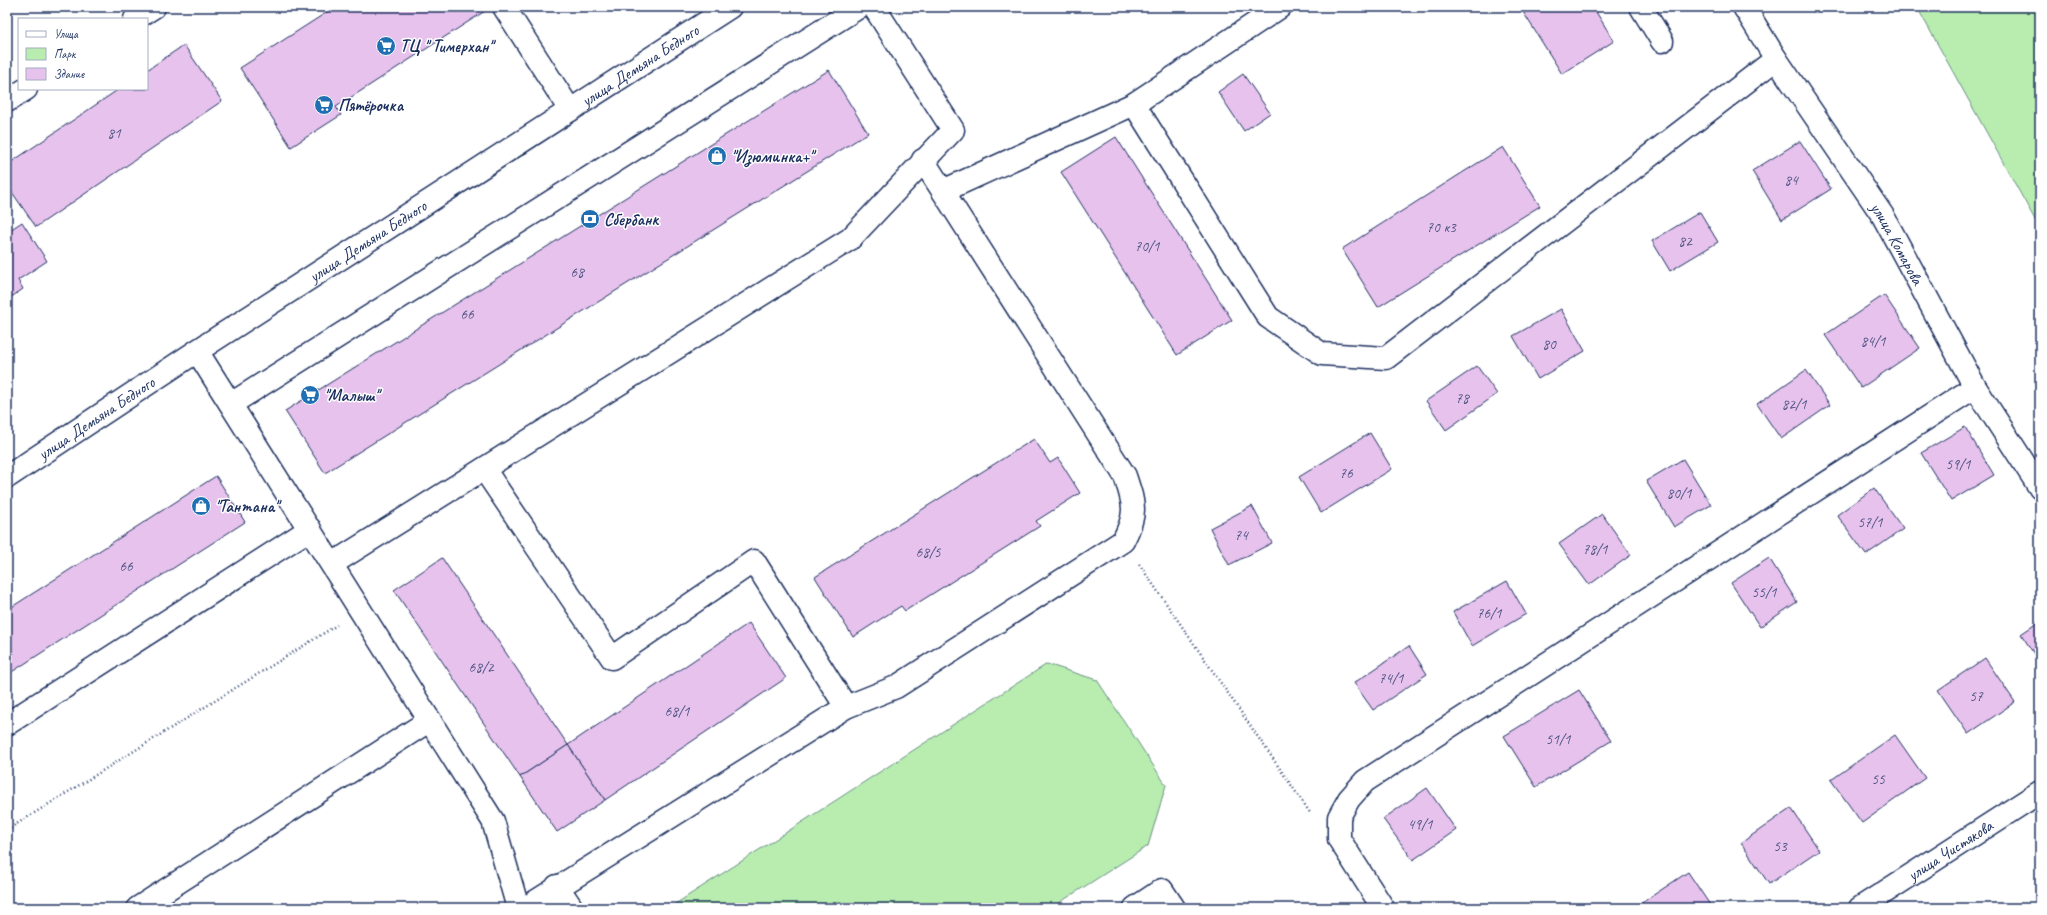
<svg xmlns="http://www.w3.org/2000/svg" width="2047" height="915" font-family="Caveat,sans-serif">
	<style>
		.green { fill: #b8edaf; stroke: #6a8e86 }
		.building { fill: #e6c2ed; stroke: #1b2f5e }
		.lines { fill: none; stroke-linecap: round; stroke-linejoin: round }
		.minor-casing { stroke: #1b2f5e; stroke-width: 25 }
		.path { stroke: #1b2f5e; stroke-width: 2.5; stroke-dasharray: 1 3; stroke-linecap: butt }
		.minor { stroke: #fff; stroke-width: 22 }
		.labels { text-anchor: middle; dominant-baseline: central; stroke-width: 3; stroke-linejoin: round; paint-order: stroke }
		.number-label { font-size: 15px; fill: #4e5482 }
		.poi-label { font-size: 17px; font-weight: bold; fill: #1b2f5e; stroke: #fff; text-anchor: start }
		.street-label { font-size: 17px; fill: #1b2f5e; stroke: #fff }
	</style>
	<rect width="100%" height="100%" fill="#fff"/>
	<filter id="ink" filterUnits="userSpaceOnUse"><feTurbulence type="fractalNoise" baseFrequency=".025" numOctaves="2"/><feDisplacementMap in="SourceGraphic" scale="8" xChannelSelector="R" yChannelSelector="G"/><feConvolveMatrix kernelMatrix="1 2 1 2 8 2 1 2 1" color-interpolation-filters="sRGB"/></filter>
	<g filter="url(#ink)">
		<!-- green -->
		<g class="green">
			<path d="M 1917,7 L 2040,7 L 2040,348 L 2036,339 L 2039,227 Z"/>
			<path d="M 1047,664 L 1097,680 L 1166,785 L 1148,846 L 1051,908 L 669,908 Z"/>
		</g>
		<!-- building -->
		<g class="building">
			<path d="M 335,7 L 482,7 L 485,11 L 336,107 L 341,115 L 291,147 L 240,68 Z"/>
			<path d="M 1520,7 L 1593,7 L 1614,41 L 1562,74 Z"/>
			<path d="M 184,45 L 222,101 L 36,227 L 7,185 L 7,165 L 119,89 L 147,89 L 147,70 Z"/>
			<path d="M 829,70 L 868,133 L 325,473 L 285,411 Z"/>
			<path d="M 1243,74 L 1270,113 L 1244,131 L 1218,92 Z"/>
			<path d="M 1116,137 L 1232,320 L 1177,355 L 1061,172 Z"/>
			<path d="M 1800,141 L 1831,189 L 1782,220 L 1752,171 Z"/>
			<path d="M 1503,147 L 1540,206 L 1378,307 L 1342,249 Z"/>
			<path d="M 1700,212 L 1718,242 L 1670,271 L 1652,241 Z"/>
			<path d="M 22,222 L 47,261 L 18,280 L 23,289 L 7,300 L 7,232 Z"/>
			<path d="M 1884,295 L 1920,348 L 1861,388 L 1825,335 Z"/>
			<path d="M 1561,309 L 1585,351 L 1538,379 L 1513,336 Z"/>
			<path d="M 1477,366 L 1497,394 L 1446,430 L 1426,401 Z"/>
			<path d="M 1806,370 L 1830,405 L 1781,439 L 1757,404 Z"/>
			<path d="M 1965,427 L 1994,475 L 1951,501 L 1921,453 Z"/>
			<path d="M 1370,433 L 1392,469 L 1321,513 L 1299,477 Z"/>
			<path d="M 1034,439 L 1050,463 L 1058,458 L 1080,493 L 1036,521 L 1040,526 L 905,611 L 901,606 L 853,637 L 815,577 Z"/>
			<path d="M 1683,459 L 1711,505 L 1674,527 L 1646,481 Z"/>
			<path d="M 216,476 L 245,522 L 7,675 L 7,610 Z"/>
			<path d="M 1874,488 L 1903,529 L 1866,555 L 1837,515 Z"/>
			<path d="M 1252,506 L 1272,543 L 1229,565 L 1210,528 Z"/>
			<path d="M 1602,514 L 1631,555 L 1589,585 L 1559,544 Z"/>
			<path d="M 442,558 L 568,745 L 520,777 L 394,590 Z"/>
			<path d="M 1769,558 L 1797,602 L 1760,627 L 1731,583 Z"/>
			<path d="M 1507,581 L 1526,614 L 1472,646 L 1453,612 Z"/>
			<path d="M 2040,621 L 2040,663 L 2021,634 Z"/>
			<path d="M 749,623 L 786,678 L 605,800 L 568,745 Z"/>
			<path d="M 1409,646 L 1427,674 L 1373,710 L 1354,683 Z"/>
			<path d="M 1985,658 L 2015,702 L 1968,734 L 1938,690 Z"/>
			<path d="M 1579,690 L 1611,741 L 1536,787 L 1504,736 Z"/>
			<path d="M 1895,735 L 1925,778 L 1862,823 L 1831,780 Z"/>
			<path d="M 568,745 L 605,800 L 557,832 L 520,777 Z"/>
			<path d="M 1427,788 L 1456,830 L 1413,860 L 1383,819 Z"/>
			<path d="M 1791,808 L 1819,850 L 1769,884 L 1741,843 Z"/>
			<path d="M 1688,872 L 1712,908 L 1634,908 Z"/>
		</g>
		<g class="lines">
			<defs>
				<g id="minor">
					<path d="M 504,7 L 570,110"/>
					<path d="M 1280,7 L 1134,104 L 1268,317 L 1322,354 L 1386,358 L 1776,59"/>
					<path d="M 1641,7 L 1662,41"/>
					<path id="s1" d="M 1744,7 L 1776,59 L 1883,216 L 1975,387 L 2040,488"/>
					<path d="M 135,19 L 154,7"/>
					<path d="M 7,101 L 26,89"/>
					<path d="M 943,191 L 1134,104"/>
					<path d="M 197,351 L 493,821 L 518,908"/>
					<path d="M 231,404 L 859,7"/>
					<path d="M 484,469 L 612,658 L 754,561 L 846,707"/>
					<path id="s2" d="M 7,477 L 197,351 L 730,7"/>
					<path d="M 332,564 L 850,239 L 953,130 L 874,7"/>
					<path d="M 7,724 L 310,529"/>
					<path d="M 557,886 L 572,908"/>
					<path d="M 138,908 L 430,720"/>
					<path d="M 525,908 L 846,707 L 896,687 L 1123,541 C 1138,512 1134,504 1125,476 L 923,160"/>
					<path d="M 1135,908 L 1162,890 L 1174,908"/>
					<path d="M 1383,908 L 1339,839 L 1339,817 L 1349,799 L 1365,781 L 1975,387"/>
					<path id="s3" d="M 1860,908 L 2040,792"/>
				</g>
			</defs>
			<!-- minor casing -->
			<use href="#minor" class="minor-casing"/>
			<!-- path -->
			<g class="path">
				<path d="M 1139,564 L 1311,814"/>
				<path d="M 7,830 L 337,625"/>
			</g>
			<!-- minor -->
			<use href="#minor" class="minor"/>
		</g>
	</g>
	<!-- icons -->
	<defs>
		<symbol id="supermarket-disc" viewBox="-11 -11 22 22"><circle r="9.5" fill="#1f6fb2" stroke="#fff"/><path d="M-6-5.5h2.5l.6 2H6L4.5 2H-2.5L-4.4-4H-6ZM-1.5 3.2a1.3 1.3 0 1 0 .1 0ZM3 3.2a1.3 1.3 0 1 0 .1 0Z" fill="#fff"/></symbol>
		<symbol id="shop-disc" viewBox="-11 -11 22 22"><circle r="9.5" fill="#1f6fb2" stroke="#fff"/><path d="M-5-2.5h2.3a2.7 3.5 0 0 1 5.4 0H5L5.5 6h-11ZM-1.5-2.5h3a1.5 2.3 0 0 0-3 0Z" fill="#fff"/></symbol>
		<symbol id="bank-disc" viewBox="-11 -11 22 22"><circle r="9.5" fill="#1f6fb2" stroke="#fff"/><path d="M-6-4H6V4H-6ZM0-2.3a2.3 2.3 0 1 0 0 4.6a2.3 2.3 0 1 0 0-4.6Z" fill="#fff"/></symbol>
	</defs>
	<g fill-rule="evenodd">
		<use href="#supermarket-disc" x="375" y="35" width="22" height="22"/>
		<use href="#supermarket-disc" x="313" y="94" width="22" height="22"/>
		<use href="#shop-disc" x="706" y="145" width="22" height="22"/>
		<use href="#bank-disc" x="579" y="208" width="22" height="22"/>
		<use href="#supermarket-disc" x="299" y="384" width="22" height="22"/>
		<use href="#shop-disc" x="190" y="495" width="22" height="22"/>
	</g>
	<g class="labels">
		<!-- number labels -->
		<g class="number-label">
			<text x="114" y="133">81</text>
			<text x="1791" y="180">84</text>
			<text x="1441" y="227">70 к3</text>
			<text x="1685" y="241">82</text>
			<text x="1147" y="246">70/1</text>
			<text x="577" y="272">68</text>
			<text x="467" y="314">66</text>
			<text x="1873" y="341">84/1</text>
			<text x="1549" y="344">80</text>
			<text x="1462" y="398">78</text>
			<text x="1794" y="404">82/1</text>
			<text x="1958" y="464">59/1</text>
			<text x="1346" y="473">76</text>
			<text x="1679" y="493">80/1</text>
			<text x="1870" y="522">57/1</text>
			<text x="1241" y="535">74</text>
			<text x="1595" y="549">78/1</text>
			<text x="928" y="552">68/5</text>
			<text x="126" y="566">66</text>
			<text x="1764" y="592">55/1</text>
			<text x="1489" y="613">76/1</text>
			<text x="481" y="667">68/2</text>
			<text x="1391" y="678">74/1</text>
			<text x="1976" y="696">57</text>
			<text x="677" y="711">68/1</text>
			<text x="1558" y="739">51/1</text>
			<text x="1878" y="779">55</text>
			<text x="1420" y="824">49/1</text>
			<text x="1780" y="846">53</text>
		</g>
		<!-- poi labels -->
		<g class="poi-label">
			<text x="400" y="46">ТЦ " Тимерхан"</text>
			<text x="338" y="105">Пятёрочка</text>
			<text x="731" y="156">"Изюминка+"</text>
			<text x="604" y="219">Сбербанк</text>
			<text x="324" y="395">"Малыш"</text>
			<text x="215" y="506">"Тантана"</text>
		</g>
		<!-- street labels -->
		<g class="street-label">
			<text stroke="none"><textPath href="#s2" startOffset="755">улица Демьяна Бедного</textPath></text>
			<text stroke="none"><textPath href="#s2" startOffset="431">улица Демьяна Бедного</textPath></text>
			<text stroke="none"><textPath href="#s1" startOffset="282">улица Комарова</textPath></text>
			<text stroke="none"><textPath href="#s2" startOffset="107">улица Демьяна Бедного</textPath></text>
			<text stroke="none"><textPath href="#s3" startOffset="107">улица Чистякова</textPath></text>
		</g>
	</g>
	<!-- margin -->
	<rect width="2047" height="915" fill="none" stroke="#fff" stroke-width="24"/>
	<rect x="12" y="12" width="2023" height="891" fill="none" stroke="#1b2f5e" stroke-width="1.5" filter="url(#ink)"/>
	<!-- legend -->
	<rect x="18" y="18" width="130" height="72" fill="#ffffff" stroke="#a4acbf"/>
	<rect x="26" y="31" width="20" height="6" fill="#ffffff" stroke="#a4acbf"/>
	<text x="54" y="38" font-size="12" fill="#1b2f5e">Улица</text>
	<rect x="26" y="48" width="20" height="12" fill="#b8edaf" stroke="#a4acbf"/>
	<text x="54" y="58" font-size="12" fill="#1b2f5e">Парк</text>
	<rect x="26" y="68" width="20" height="12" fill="#e6c2ed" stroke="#a4acbf"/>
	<text x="54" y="78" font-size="12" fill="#1b2f5e">Здание</text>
</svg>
